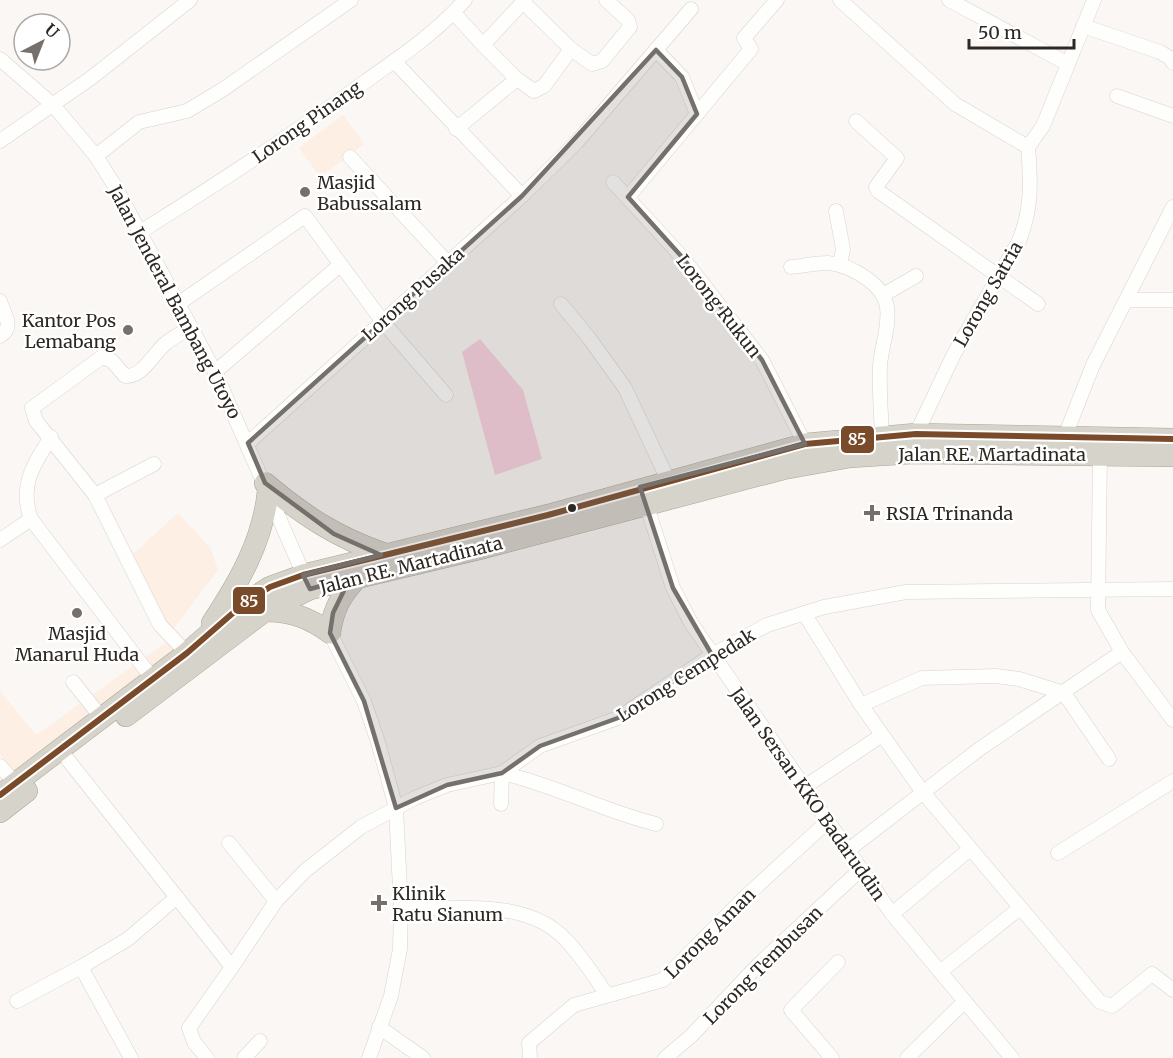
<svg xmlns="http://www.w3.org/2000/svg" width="1173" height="1058" font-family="Merriweather,serif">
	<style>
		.built { fill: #fdefe4 }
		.green { fill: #f9d1df }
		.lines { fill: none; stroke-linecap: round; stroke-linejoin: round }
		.minor-casing { stroke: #d7d3d0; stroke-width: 15 }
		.highway-casing { stroke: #aaa699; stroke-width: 22 }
		.minor { stroke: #fefefd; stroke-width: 14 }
		.highway { stroke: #d6d3ca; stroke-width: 21 }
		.bus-1-casing { stroke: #fff; stroke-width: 10 }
		.bus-1 { stroke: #7a4b2a; stroke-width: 6 }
		.marked { fill: #75706c; fill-opacity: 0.2; stroke: #75706c; stroke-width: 4.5; stroke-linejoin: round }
		.poi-dot { fill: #75706c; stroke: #fff; stroke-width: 2 }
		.bus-dot { fill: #2e2823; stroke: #fff; stroke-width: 2 }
		.labels { text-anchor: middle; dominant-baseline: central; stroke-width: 5; stroke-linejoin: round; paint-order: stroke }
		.street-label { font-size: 18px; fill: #2e2823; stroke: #fff }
		.poi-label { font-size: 18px; fill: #2e2823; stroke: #fff; text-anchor: start }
		.line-badge { stroke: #fff; stroke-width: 2 }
		.badge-label { font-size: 16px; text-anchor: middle; font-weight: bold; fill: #fff }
	</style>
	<rect width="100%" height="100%" fill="#faf7f4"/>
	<!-- built -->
	<g class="built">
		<path d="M 343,115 L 364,144 L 320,177 L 299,148 Z"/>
		<path d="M 178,513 L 211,549 L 218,570 L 171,632 L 158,621 L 130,557 Z"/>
		<path d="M 171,639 L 178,652 L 16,776 L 0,754 L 0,691 L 36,735 Z"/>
	</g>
	<!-- green -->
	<path class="green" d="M 480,339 L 523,390 L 542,459 L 495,475 L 462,352 Z"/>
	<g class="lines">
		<defs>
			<g id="minor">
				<path d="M 840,0 L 955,104 L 1028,147"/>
				<path d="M 949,0 L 1068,64"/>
				<path d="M 523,2 L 571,49 L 592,64 L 602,61 L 630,27 L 628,20 L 606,0"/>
				<path d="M 454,13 L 483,45 L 525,0"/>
				<path d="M 1083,26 L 1160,52 L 1170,58 L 1173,63"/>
				<path d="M 483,45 L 517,79 L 534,91 L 544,86 L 571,49"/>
				<path d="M 656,50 L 682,77 L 697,114"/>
				<path d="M 0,59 L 53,105 L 96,156 L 116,188 L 215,372 L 307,582"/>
				<path d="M 394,61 L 522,196"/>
				<path d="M 1117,96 L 1173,116"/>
				<path d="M 856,121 L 897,158 L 876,187 L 878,191 L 1038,304"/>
				<path d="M 456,129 L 517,79"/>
				<path d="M 0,141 L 91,78 L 190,0"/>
				<path d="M 1028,147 L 1043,126 L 1094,0"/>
				<path d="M 96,156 L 139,122 L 187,111 L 222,90 L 351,0"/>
				<path d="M 350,157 L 447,262"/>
				<path d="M 613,182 L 682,257 L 762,360 L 805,444"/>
				<path d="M 628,197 L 751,49 L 744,38 L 777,0"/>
				<path d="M 836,211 L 843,249 L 840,265"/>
				<path d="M 140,232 C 217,184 293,135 366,81 C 400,57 437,32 465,0"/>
				<path d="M 791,267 C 803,266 816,263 828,263 C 850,265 883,283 887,307 C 890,327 881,347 880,366 C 879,389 881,412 882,435"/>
				<path d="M 883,295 L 916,276"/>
				<path d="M 1126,300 L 1173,300"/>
				<path d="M 0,301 C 4,315 15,327 0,336"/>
				<path d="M 178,304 L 305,216 L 383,322 L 446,395"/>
				<path d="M 561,304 L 589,338 L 625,388 L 668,480"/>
				<path d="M 215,372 L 340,265"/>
				<path d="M 916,434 L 954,354 L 1019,241 C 1032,209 1031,182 1028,147"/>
				<path d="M 1065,436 L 1093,365 L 1173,207"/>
				<path d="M 248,443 L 522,196 L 576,143 L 691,9"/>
				<path d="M 1100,454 L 1098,610 L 1122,652 L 1173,720"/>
				<path d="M 154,464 L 95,495 L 160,625 L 187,653"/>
				<path d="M 95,495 L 36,421 L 32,408 L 102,357 L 112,361 L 125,376 C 143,377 153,354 166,343 C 173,337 182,333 190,328"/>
				<path d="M 644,497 L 673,588 L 691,623 L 892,914 L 1012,1058"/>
				<path d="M 31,519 C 19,486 33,465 51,437"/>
				<path d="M 0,540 L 31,519 L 152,678"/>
				<path d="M 804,613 L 861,705 L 922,791 L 1100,1002 L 1112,1006 L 1152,974 L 1173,990"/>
				<path d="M 330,633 L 364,701 L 378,742 L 396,808 L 401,909 L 400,949 L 391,996 L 369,1058"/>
				<path d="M 73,682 L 101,717"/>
				<path d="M 861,705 L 922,678 L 996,676 L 1019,679 L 1064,693 L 1109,759"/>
				<path d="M 68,760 L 232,967 L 189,1028 L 194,1042 L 207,1058"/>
				<path d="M 0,766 L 15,783"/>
				<path d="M 803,788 L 882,735"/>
				<path d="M 501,804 L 502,773 C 555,785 603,811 656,824"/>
				<path d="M 229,843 L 276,901"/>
				<path d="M 847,851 L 978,750 L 1122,652"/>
				<path d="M 1058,853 L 1173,781"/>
				<path d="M 401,909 C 455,910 525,897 565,939 C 581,955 594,976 607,995"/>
				<path d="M 892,914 L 970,849"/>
				<path d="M 232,967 L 276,901 L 306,870 L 361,827 L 415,798 L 447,785 L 502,773 L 540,746 L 618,718 L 712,655 L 767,625 L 824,607 L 906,592 L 1173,589"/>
				<path d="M 940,972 L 1020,908"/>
				<path d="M 17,1001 L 81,967"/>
				<path d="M 379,1027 L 423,1058"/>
				<path d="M 131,1058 L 81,967 L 128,939 L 177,897"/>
				<path d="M 244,1058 L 260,1041"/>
				<path d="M 530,1058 L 529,1043 L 574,1005 L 663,980 L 744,898 L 827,822"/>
				<path d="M 665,1058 L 691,1036 L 757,966 L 860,870"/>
				<path d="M 832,1058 L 791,1010 L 838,962"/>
				<path d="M 907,1058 L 964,1002"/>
			</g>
			<g id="highway">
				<path d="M 265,483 C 304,516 336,537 385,554"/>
				<path d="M 266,611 C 291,611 310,618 330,633 C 333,609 341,595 358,577"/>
				<path d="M 212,623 C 239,582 263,541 268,491"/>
				<path d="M 126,716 L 265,611 L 310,589 L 479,549 L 783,469 L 850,457 L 913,453 L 1173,456"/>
				<path d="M 0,795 L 187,653 L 241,606 L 270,587 L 303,575 L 548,515 L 805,444 L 916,434 L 1173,439"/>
				<path d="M 0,812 L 27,791"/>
			</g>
		</defs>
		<!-- minor casing -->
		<use href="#minor" class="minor-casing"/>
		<!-- highway casing -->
		<use href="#highway" class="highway-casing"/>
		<!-- minor -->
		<use href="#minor" class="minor"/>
		<!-- highway -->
		<use href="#highway" class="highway"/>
		<defs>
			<path id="bus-1" d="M 0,795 L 187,653 L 241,606 L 270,587 L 303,575 L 548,515 L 805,444 L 916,434 L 1173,439"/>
		</defs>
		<!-- bus-1 casing -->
		<use href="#bus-1" class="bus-1-casing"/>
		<!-- bus-1 -->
		<use href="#bus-1" class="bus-1"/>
	</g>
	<!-- marked area -->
	<path class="marked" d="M 656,50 L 682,77 L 697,114 L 628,197 L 682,257 L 762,360 L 805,444 L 640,487 L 673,588 L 712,655 L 618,718 L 540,746 L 502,773 L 447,785 L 396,808 L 364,701 L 330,633 L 333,613 L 350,578 L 310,589 L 303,575 L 381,555 L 334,534 L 265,483 L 248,443 L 522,196 Z"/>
	<!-- markers -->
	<g class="poi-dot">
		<circle cx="305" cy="192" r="6"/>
		<circle cx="128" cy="330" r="6"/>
		<path d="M869 504h6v6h6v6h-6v6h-6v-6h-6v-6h6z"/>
		<circle cx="77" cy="613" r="6"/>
		<path d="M376 894h6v6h6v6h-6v6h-6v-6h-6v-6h6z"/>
	</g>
	<circle class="bus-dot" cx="572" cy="508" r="5"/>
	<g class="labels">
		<!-- street labels -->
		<g class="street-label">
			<text transform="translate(307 122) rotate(-35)">Lorong Pinang</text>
			<text transform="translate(413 294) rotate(-42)">Lorong Pusaka</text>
			<text transform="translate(988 294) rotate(-60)">Lorong Satria</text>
			<text transform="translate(175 302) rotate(62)">Jalan Jenderal Bambang Utoyo</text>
			<text transform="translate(719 306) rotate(52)">Lorong Rukun</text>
			<text x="992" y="454">Jalan RE. Martadinata</text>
			<text transform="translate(411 565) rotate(-14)">Jalan RE. Martadinata</text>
			<text transform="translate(686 675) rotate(-32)">Lorong Cempedak</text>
			<text transform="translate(808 794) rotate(55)">Jalan Sersan KKO Badaruddin</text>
			<text transform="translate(710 933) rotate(-45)">Lorong Aman</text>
			<text transform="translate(763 965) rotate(-45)">Lorong Tembusan</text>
		</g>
		<!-- poi labels -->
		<g class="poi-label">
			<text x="317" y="182">Masjid<tspan x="317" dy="21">Babussalam</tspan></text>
			<text x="116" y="320" text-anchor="end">Kantor Pos<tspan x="116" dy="21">Lemabang</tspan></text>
			<text x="886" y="513">RSIA Trinanda</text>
			<text x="77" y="633" text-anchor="middle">Masjid<tspan x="77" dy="21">Manarul Huda</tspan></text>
			<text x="392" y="893">Klinik<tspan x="392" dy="21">Ratu Sianum</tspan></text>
		</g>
	</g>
	<g class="line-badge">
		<rect x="840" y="425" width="35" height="29" rx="6" fill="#7a4b2a"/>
		<rect x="232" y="586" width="34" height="29" rx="6" fill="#7a4b2a"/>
	</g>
	<g class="badge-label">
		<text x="857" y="445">85</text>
		<text x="249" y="607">85</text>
	</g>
	<!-- north arrow -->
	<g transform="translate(42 42) rotate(42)"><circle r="28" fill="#ffffff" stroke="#aba9a7" stroke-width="1.5"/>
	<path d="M0-4.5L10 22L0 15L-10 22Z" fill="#75706c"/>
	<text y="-9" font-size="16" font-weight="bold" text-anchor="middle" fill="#2e2823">U</text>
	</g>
	<!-- scale -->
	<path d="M969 39v9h105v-9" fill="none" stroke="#2e2823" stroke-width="3"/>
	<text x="978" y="39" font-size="18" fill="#2e2823" stroke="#ffffff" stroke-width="4.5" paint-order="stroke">50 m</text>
</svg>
